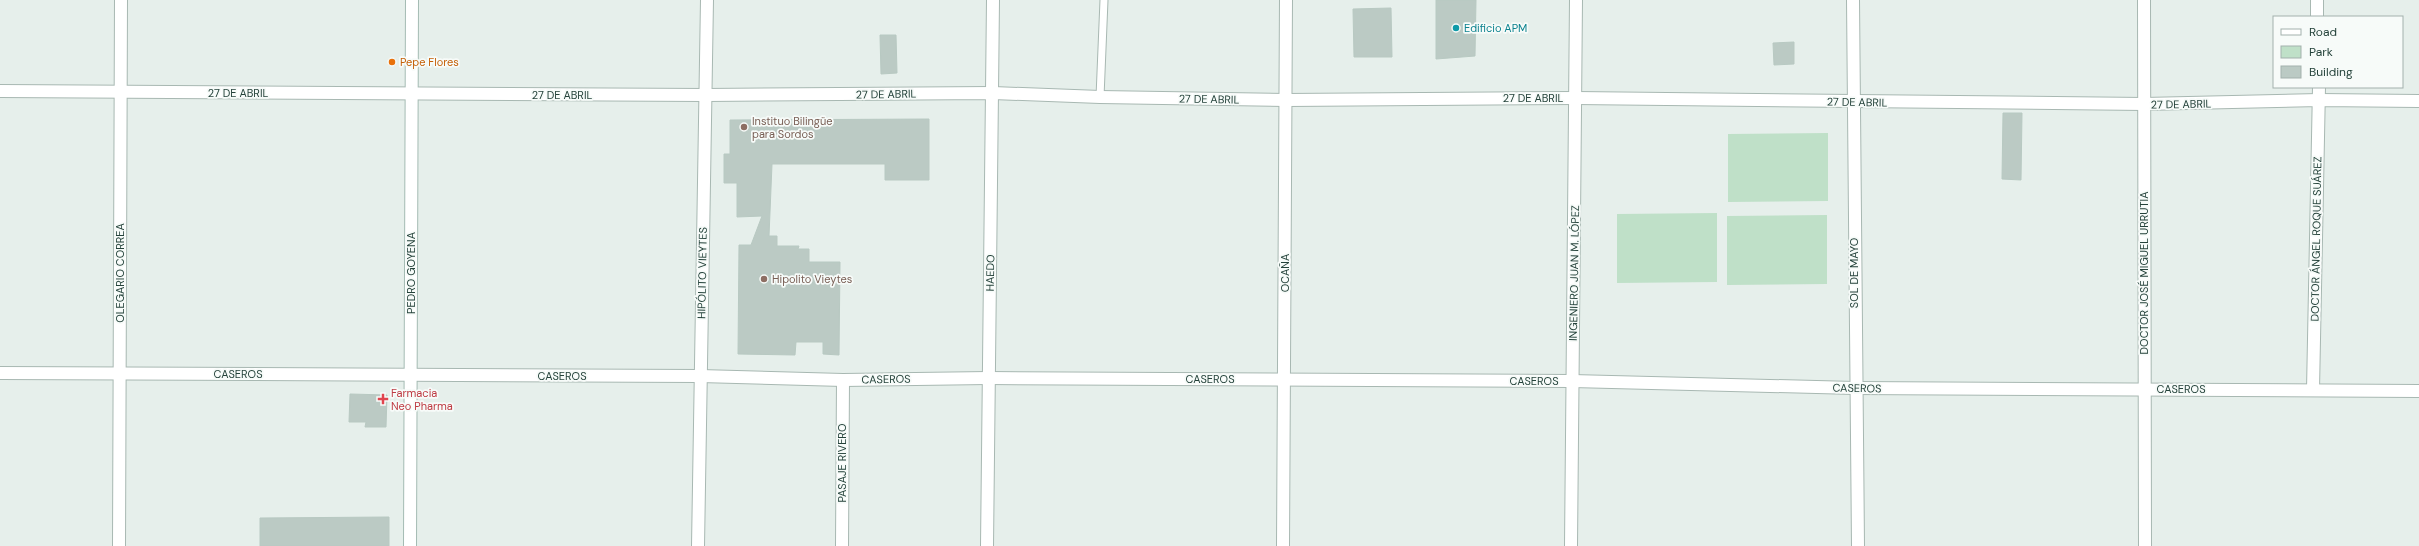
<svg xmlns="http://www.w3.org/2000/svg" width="2419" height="546" font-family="'DM Sans',sans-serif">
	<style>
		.green { fill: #bfe0c8 }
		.building { fill: #bbcac4; stroke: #b8c9c2 }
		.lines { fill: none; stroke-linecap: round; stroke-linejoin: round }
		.service-casing { stroke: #a8b8b2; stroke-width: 9 }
		.minor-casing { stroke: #a8b8b2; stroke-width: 14 }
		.secondary-casing { stroke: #a4bbb3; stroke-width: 14 }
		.service { stroke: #fff; stroke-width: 7 }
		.minor { stroke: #fff; stroke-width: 12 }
		.secondary { stroke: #fff; stroke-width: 12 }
		.culture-dot { fill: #0f9aa8; stroke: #f7fbf9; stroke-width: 1.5 }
		.food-dot { fill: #e8710a; stroke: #f7fbf9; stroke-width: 1.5 }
		.education-dot { fill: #8d6e63; stroke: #f7fbf9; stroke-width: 1.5 }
		.health-dot { fill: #e0444e; stroke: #f7fbf9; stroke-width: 1.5 }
		.labels { text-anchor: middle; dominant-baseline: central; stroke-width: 3.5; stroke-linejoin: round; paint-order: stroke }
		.culture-label { font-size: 11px; fill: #0d838f; stroke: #f7fbf9; text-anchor: start }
		.food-label { font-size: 11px; fill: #c56008; stroke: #f7fbf9; text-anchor: start }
		.street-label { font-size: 11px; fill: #24423a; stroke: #f7fbf9 }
		.education-label { font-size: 11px; fill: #785e54; stroke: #f7fbf9; text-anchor: start }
		.health-label { font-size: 11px; fill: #be3a42; stroke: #f7fbf9; text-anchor: start }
	</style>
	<rect width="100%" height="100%" fill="#e6efeb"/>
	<!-- green -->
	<g class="green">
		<path d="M 1828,133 L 1828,201 L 1728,202 L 1728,134 Z"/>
		<path d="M 1717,213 L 1717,282 L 1617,283 L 1617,214 Z"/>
		<path d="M 1827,215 L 1827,284 L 1727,285 L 1727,216 Z"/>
	</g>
	<!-- building -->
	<g class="building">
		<path d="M 1436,0 L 1476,0 L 1475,56 L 1436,59 Z"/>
		<path d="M 1391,8 L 1392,57 L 1354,57 L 1353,9 Z"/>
		<path d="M 880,35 L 896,35 L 897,73 L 881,74 Z"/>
		<path d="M 1794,42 L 1794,64 L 1774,65 L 1773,43 Z"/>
		<path d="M 2003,113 L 2022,113 L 2021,180 L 2002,179 Z"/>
		<path d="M 929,119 L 929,180 L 885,180 L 885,164 L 772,164 L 769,236 L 777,236 L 777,246 L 799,246 L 798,249 L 809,249 L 809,262 L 840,262 L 839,355 L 823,354 L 823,342 L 796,342 L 795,355 L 738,354 L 739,245 L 751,245 L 762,216 L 737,217 L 737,183 L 724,183 L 724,154 L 730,154 L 730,120 Z"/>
		<path d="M 350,394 L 387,395 L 386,427 L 365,427 L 366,422 L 349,422 Z"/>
		<path d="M 389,517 L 389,546 L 260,546 L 260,518 Z"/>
	</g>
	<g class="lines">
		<defs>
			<path id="service" d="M 1100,97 L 1104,0"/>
			<g id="minor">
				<path d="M 1853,0 L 1858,546"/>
				<path d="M 2144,0 L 2145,546"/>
				<path d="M 2317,0 L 2317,17"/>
				<path d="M 0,91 L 706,95 L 993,93 L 1100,97 L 1286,100 L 1576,98 L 2144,104 L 2319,100 L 2419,101"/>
				<path d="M 0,373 L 700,376 L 843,380 L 988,378 L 1572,381 L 1855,388 L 2419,391"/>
				<path d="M 2313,390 L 2319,87"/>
				<path d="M 119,546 L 121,0"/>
				<path d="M 698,546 L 707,0"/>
				<path d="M 842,546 L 843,380"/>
				<path d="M 987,546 L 993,0"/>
				<path d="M 1283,546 L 1286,0"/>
				<path d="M 1571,546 L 1576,0"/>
			</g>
			<path id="secondary" d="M 410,546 L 412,0"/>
		</defs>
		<!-- service casing -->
		<use href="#service" class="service-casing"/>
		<!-- minor casing -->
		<use href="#minor" class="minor-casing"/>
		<!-- secondary casing -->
		<use href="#secondary" class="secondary-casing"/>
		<!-- service -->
		<use href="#service" class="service"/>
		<!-- minor -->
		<use href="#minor" class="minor"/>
		<!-- secondary -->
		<use href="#secondary" class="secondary"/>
	</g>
	<!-- markers -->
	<circle class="culture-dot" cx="1456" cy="28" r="4"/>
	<circle class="food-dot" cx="392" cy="62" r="4"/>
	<g class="education-dot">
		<circle cx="744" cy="127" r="4"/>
		<circle cx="764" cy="279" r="4"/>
	</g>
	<path class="health-dot" d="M381 393h4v4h4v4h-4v4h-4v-4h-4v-4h4z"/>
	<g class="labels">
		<!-- culture labels -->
		<g class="culture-label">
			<text x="1464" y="28">Edificio APM</text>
		</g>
		<!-- food labels -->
		<g class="food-label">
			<text x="400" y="62">Pepe Flores</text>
		</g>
		<!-- street labels -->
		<g class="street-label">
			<text x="238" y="93">27 DE ABRIL</text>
			<text transform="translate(886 94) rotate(-1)">27 DE ABRIL</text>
			<text x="562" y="95">27 DE ABRIL</text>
			<text x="1533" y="98">27 DE ABRIL</text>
			<text transform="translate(1209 99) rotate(1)">27 DE ABRIL</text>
			<text transform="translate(1857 102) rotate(1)">27 DE ABRIL</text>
			<text transform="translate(2181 104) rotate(-1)">27 DE ABRIL</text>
			<text transform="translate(2316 239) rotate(-89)">DOCTOR ÁNGEL ROQUE SUÁREZ</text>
			<text transform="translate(120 273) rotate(-90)">OLEGARIO CORREA</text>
			<text transform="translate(411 273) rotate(-90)">PEDRO GOYENA</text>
			<text transform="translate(702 273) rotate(-89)">HIPÓLITO VIEYTES</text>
			<text transform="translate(990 273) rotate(-89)">HAEDO</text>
			<text transform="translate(1285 273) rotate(-90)">OCAÑA</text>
			<text transform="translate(1574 273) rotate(-89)">INGENIERO JUAN M. LÓPEZ</text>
			<text transform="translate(1854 273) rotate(-90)">SOL DE MAYO</text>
			<text transform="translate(2144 273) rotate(-90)">DOCTOR JOSÉ MIGUEL URRUTIA</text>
			<text x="238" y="374">CASEROS</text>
			<text x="562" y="376">CASEROS</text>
			<text transform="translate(886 379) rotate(-1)">CASEROS</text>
			<text x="1210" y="379">CASEROS</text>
			<text x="1534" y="381">CASEROS</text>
			<text transform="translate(1857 388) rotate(1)">CASEROS</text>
			<text x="2181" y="389">CASEROS</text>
			<text transform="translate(842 463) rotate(-90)">PASAJE RIVERO</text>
		</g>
		<!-- education labels -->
		<g class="education-label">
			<text x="752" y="121">Instituo Bilingüe<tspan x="752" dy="13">para Sordos</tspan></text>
			<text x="772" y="279">Hipolito Vieytes</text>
		</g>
		<!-- health labels -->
		<g class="health-label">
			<text x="391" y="393">Farmacia<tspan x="391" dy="13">Neo Pharma</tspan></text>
		</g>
	</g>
	<!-- legend -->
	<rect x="2273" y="16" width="130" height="72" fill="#f7fbf9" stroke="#a3b1ad"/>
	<rect x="2281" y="29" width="20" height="6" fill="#ffffff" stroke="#a3b1ad"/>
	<text x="2309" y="36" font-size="12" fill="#24423a">Road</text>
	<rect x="2281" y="46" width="20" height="12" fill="#bfe0c8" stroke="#a3b1ad"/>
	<text x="2309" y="56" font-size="12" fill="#24423a">Park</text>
	<rect x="2281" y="66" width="20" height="12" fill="#bbcac4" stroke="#a3b1ad"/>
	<text x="2309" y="76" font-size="12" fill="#24423a">Building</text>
</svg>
